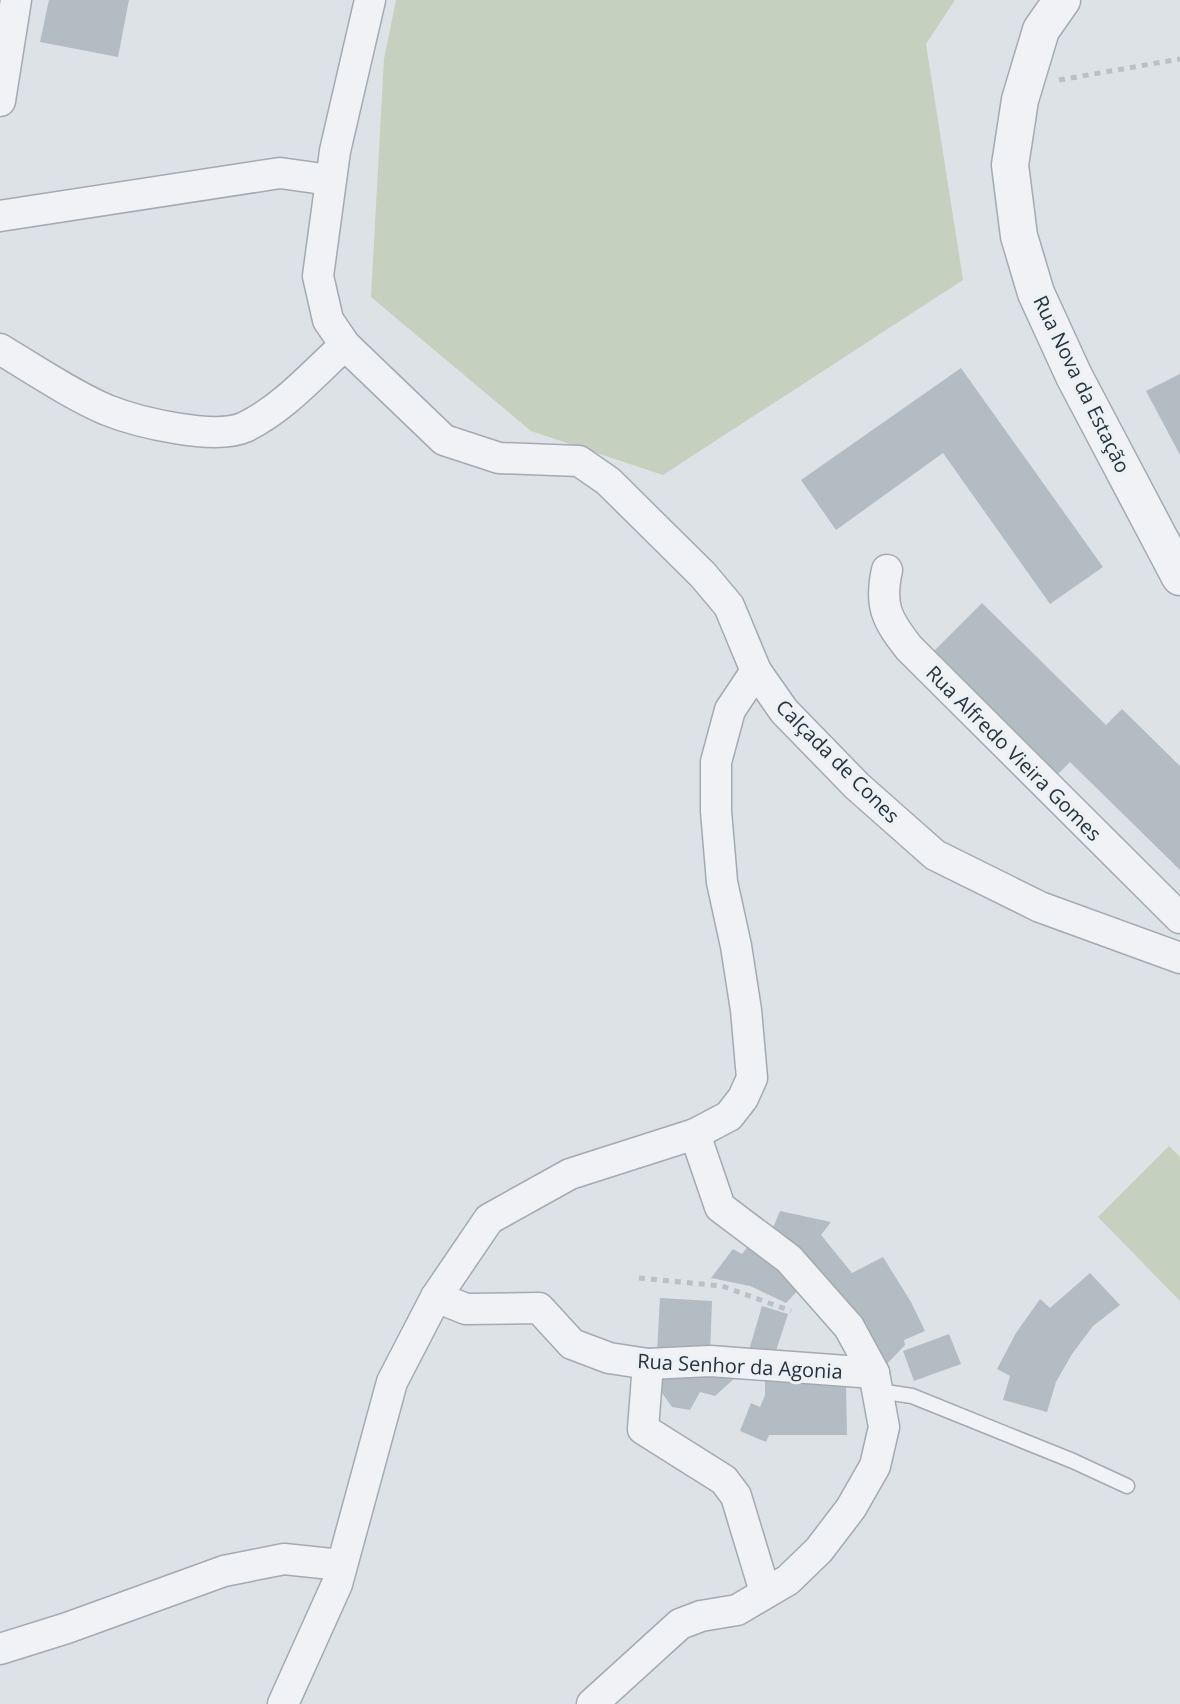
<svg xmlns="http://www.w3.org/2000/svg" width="1180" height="1704" font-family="'Open Sans',sans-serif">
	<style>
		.green { fill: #c5d1be }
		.building { fill: #b4bcc3 }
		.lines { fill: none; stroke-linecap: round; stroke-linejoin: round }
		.service-casing { stroke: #a3aab1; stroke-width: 17 }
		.minor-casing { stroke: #a3aab1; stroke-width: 33 }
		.tertiary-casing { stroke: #a3aab1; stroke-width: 39 }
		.path { stroke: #bcc0c5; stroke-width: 5; stroke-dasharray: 6 6; stroke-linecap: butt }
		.service { stroke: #f0f2f5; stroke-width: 14 }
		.minor { stroke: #f0f2f5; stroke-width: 30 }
		.tertiary { stroke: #f0f2f5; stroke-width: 36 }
		.labels { text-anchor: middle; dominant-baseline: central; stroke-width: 6; stroke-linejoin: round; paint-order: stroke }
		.street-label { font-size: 20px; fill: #27323d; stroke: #ecf1f5 }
	</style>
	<rect width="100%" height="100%" fill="#dde2e7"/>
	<!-- green -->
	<g class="green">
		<path d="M 396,0 L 955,0 L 926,44 L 963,280 L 663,475 L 531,431 L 371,297 L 384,59 Z"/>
		<path d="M 1169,1146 L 1180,1157 L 1180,1301 L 1098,1217 Z"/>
	</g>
	<!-- building -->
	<g class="building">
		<path d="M 49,0 L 129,0 L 118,57 L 40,42 Z"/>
		<path d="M 961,368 L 1103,567 L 1050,604 L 943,453 L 836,530 L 801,480 Z"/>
		<path d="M 1180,374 L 1180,455 L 1146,391 Z"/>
		<path d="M 982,603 L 1106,725 L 1122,709 L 1180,766 L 1180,870 L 1070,762 L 1056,776 L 932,653 Z"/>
		<path d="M 780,1211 L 831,1222 L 821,1235 L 852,1273 L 883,1257 L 911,1302 L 925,1331 L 904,1340 L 905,1345 L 885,1366 L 770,1235 Z"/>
		<path d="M 750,1244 L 804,1284 L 786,1303 L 750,1286 L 711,1278 L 733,1249 L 742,1254 Z"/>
		<path d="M 1090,1273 L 1120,1305 L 1093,1326 L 1072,1354 L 1056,1382 L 1047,1412 L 1003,1400 L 1010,1376 L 997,1369 L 1016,1333 L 1040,1299 L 1050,1308 Z"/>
		<path d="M 660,1298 L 712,1301 L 710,1355 L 657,1352 Z"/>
		<path d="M 762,1306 L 788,1314 L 773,1360 L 747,1357 Z"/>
		<path d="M 949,1334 L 961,1364 L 914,1381 L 903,1351 Z"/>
		<path d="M 663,1370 L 736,1377 L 715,1396 L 700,1392 L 690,1410 L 672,1407 L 662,1393 Z"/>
		<path d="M 765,1375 L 846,1382 L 847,1435 L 769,1435 L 766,1442 L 740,1431 L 751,1403 L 760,1407 L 765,1395 Z"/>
	</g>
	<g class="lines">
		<defs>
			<path id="service" d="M 879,1391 L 912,1396 L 1073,1461 L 1127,1486"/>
			<g id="minor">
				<path d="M 370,0 L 335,151 L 318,276 L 328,320 L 345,345 L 444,440 L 499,458 L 579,461 L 608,481 L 703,575 L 729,606 L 756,671 L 784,711 L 857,786 L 935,855 L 1040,907 L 1180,958"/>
				<path d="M 0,101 L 16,0"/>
				<path d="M 0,216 L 280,173 L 330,180"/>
				<path d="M 0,349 C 33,369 72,395 107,410 C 137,422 215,441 245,427 C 284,408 313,374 345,345"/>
				<path d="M 887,570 C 879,606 887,620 909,648 L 1180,918"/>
				<path d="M 436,1297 L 466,1309 L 539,1308 L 572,1344 L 609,1358 L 648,1364 L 710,1361 L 874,1373"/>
				<path d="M 648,1364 L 643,1429 L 724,1480 L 736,1496 L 765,1592"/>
				<path d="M 0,1649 L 67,1628 L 224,1571 L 284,1559 L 341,1565"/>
				<path d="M 283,1704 L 337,1584 L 392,1382 L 436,1297 L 489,1219 L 570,1174 L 695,1134 L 729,1116 L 743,1098 L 752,1078 L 746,1010 L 736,946 L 722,882 L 716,811 L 716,762 L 730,710 L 756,671"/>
				<path d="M 592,1704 L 680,1624 L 701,1616 L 737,1610 L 788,1580 L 819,1550 L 851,1508 L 875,1466 L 884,1427 L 874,1373 L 849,1327 L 789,1259 L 720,1207 L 695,1134"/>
			</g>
			<path id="tertiary" d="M 1062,0 L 1041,30 L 1020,100 L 1010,165 L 1019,236 L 1036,293 L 1074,376 L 1180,577"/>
		</defs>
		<!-- service casing -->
		<use href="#service" class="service-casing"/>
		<!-- minor casing -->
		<use href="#minor" class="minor-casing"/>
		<!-- tertiary casing -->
		<use href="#tertiary" class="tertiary-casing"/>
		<!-- path -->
		<g class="path">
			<path d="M 1059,80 L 1180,59"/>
			<path d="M 639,1278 L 722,1286 L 791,1311"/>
		</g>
		<!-- service -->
		<use href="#service" class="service"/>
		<!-- minor -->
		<use href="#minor" class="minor"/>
		<!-- tertiary -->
		<use href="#tertiary" class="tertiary"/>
	</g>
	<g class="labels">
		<!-- street labels -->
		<g class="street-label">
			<text transform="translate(1082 384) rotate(64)">Rua Nova da Estação</text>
			<text transform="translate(1014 753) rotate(45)">Rua Alfredo Vieira Gomes</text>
			<text transform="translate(838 761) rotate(45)">Calçada de Cones</text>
			<text transform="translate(740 1366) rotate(3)">Rua Senhor da Agonia</text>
		</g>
	</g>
</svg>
